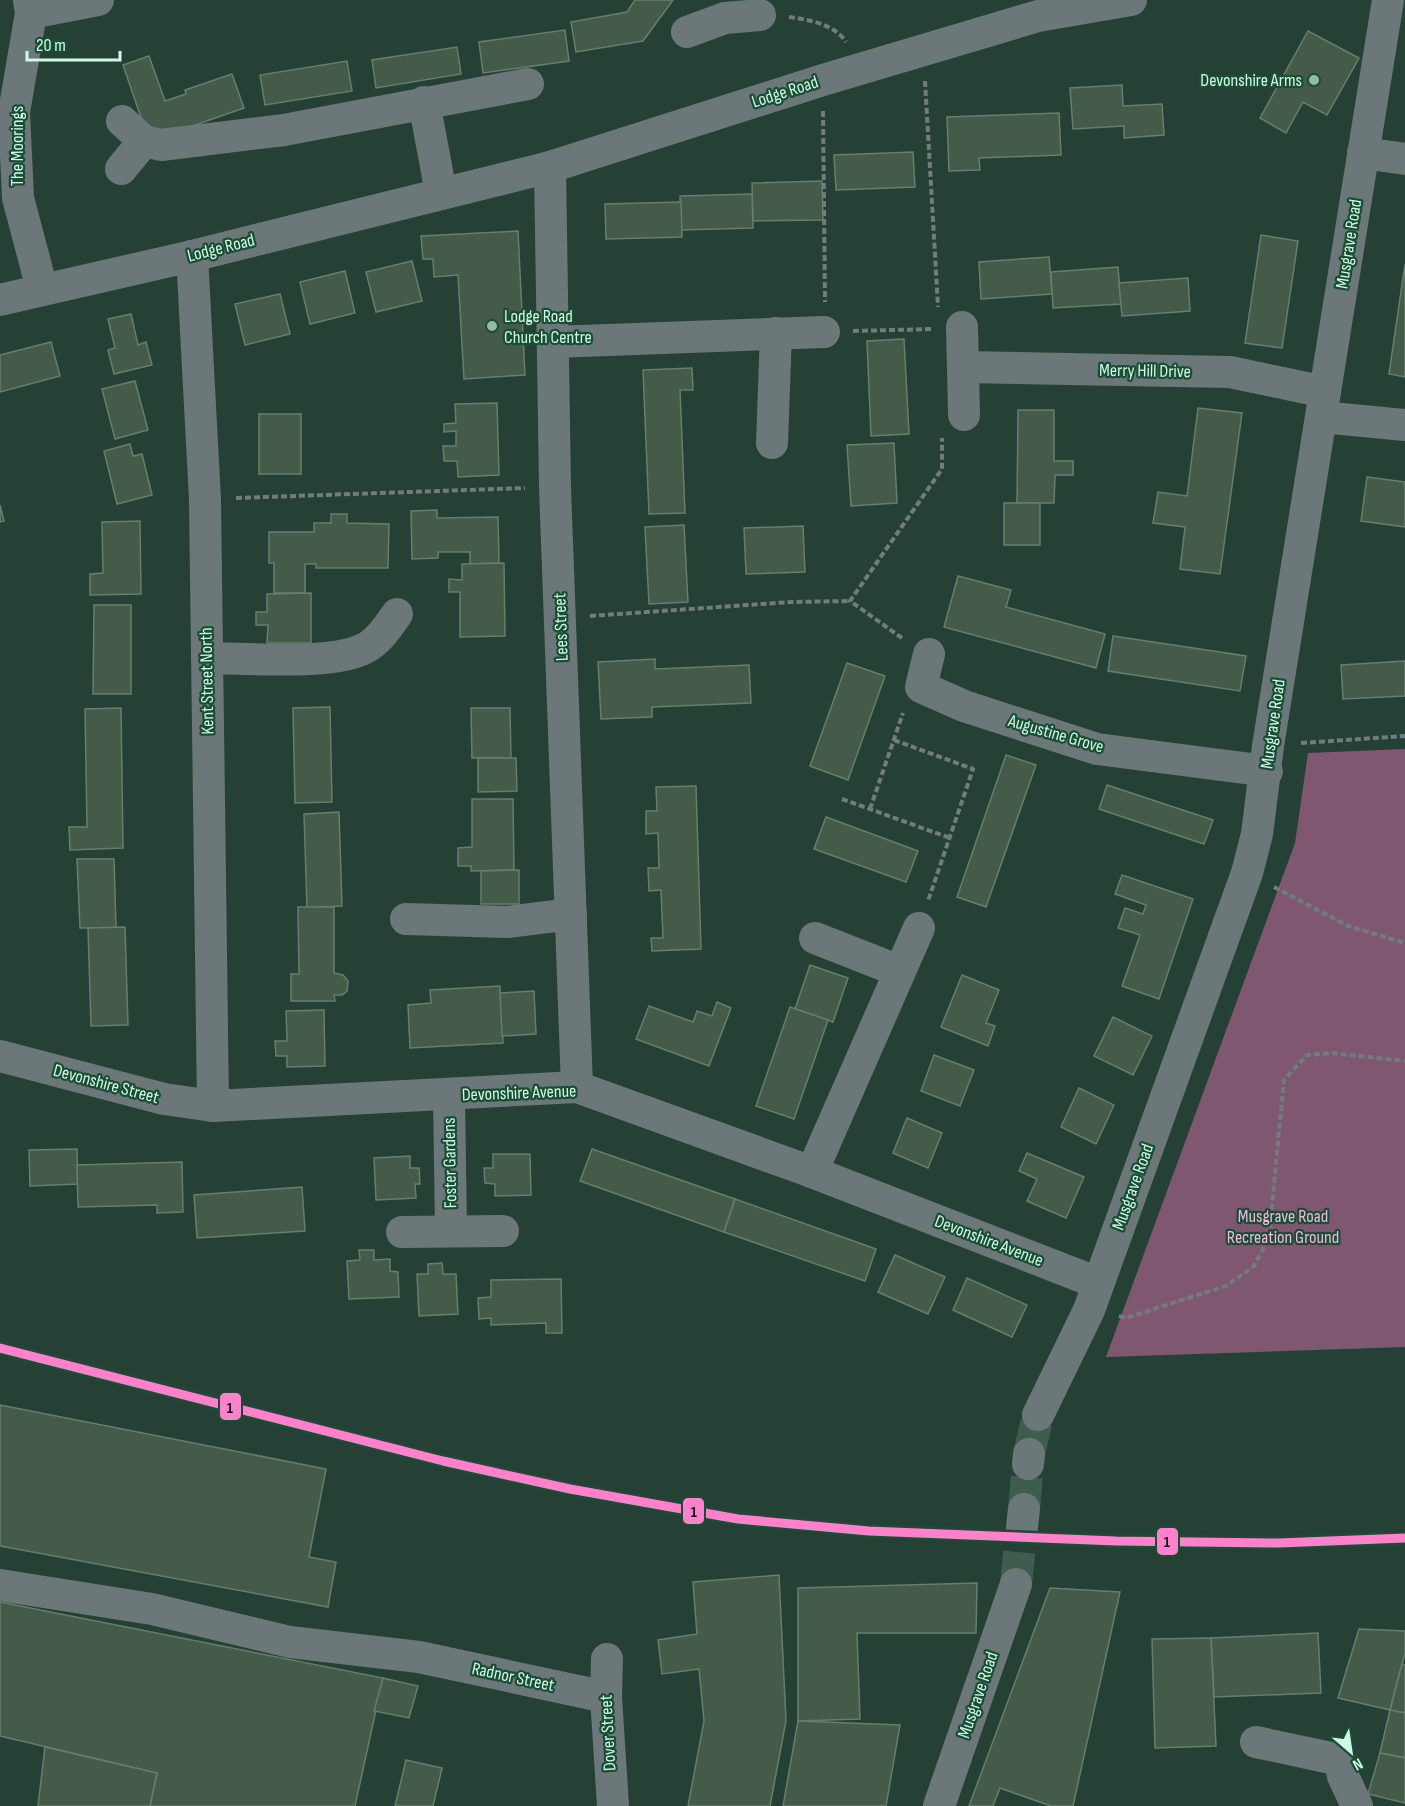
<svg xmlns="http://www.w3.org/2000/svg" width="1405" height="1806" font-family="'Sofia Sans Condensed',sans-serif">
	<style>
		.green { fill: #7f5771 }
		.building { fill: #445b49; stroke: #667f6c; stroke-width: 1.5 }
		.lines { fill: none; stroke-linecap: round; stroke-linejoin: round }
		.minor-tunnel { stroke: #3e5d4f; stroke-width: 32; stroke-dasharray: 32 16; stroke-linecap: butt }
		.path { stroke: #727c7e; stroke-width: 4; stroke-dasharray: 6 3; stroke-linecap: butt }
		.minor { stroke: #6c7779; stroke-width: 32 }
		.tram-1-casing { stroke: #1a4c36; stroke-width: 14 }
		.tram-1 { stroke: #ff80cb; stroke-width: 9 }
		.poi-dot { fill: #94b9a6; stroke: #1a4c36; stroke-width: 2 }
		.labels { text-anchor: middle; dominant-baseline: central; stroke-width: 4.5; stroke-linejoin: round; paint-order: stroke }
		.poi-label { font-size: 18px; fill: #cffae3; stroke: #1a4c36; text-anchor: end }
		.street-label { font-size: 18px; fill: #cffae3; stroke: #1a4c36 }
		.park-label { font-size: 18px; fill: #f5b9dd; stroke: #1a4c36 }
		.line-badge { stroke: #1a4c36; stroke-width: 2 }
		.pale-badge-label { font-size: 16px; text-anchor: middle; font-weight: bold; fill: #111 }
	</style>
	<rect width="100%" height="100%" fill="#254135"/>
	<!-- green -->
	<path class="green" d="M 1405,749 L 1405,1347 L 1106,1357 L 1295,843 L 1308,753 Z"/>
	<!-- building -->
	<g class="building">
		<path d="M 635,0 L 673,0 L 643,41 L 576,52 L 571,22 L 627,12 Z"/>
		<path d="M 565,30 L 569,61 L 483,73 L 479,42 Z"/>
		<path d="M 1308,31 L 1359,58 L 1327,115 L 1303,102 L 1286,133 L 1260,118 Z"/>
		<path d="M 457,47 L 461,74 L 376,88 L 372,60 Z"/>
		<path d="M 149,56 L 165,101 L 186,94 L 185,90 L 232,74 L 244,108 L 149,141 L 123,65 Z"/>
		<path d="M 347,61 L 352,91 L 265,105 L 260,75 Z"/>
		<path d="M 1122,85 L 1123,106 L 1162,104 L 1164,135 L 1124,138 L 1124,126 L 1073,129 L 1070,88 Z"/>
		<path d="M 1059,113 L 1061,155 L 979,158 L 980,170 L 949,171 L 947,117 Z"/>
		<path d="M 913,152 L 915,187 L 836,190 L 834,155 Z"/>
		<path d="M 822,181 L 823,220 L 753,221 L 752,183 Z"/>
		<path d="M 752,194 L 753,228 L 681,230 L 680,196 Z"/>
		<path d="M 681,202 L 682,237 L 606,239 L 605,204 Z"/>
		<path d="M 518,231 L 525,375 L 464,379 L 458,275 L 434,277 L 433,259 L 423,259 L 421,236 Z"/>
		<path d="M 1261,235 L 1298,241 L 1282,348 L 1245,343 Z"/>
		<path d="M 1049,257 L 1052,294 L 981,299 L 979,262 Z"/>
		<path d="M 412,261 L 422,301 L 376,312 L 366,272 Z"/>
		<path d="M 1405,264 L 1405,377 L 1389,374 Z"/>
		<path d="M 1118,267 L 1121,304 L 1053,308 L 1051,272 Z"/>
		<path d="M 345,271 L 355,313 L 310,324 L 300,282 Z"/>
		<path d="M 1188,278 L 1190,311 L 1122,316 L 1119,283 Z"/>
		<path d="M 280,294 L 290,334 L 245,345 L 235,304 Z"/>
		<path d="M 131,314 L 138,345 L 146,342 L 152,365 L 114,374 L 108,350 L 115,348 L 108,319 Z"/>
		<path d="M 904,339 L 909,434 L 871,436 L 867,341 Z"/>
		<path d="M 51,342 L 60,376 L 0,392 L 0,355 Z"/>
		<path d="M 692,368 L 693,390 L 680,390 L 685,513 L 649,514 L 643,370 Z"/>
		<path d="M 135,381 L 148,430 L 115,439 L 102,389 Z"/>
		<path d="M 497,403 L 499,475 L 458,477 L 457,461 L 444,461 L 443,446 L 456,446 L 456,431 L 444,432 L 444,424 L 456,423 L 455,404 Z"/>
		<path d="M 1198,408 L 1242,413 L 1220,574 L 1180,569 L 1185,527 L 1153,523 L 1158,492 L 1187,496 Z"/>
		<path d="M 1018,410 L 1054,410 L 1054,461 L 1073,461 L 1073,475 L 1055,475 L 1054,503 L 1017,503 Z"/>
		<rect x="259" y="414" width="42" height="60"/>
		<path d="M 894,443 L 897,503 L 851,506 L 847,445 Z"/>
		<path d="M 130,444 L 133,456 L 142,454 L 152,495 L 117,504 L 104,451 Z"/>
		<path d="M 1367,477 L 1405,482 L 1405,527 L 1361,521 Z"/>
		<rect x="1004" y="503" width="36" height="42"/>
		<path d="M 0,505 L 4,521 L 0,522 Z"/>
		<path d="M 437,510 L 437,518 L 498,517 L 499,563 L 470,564 L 470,552 L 438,552 L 438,558 L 412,559 L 411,511 Z"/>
		<path d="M 331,514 L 347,514 L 347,523 L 389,524 L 388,568 L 316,568 L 316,564 L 305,564 L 305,593 L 274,593 L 274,563 L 269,563 L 269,532 L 314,532 L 314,523 L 331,523 Z"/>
		<path d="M 140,521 L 141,594 L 90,595 L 90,574 L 103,573 L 102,522 Z"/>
		<path d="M 684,525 L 688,602 L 649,604 L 645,527 Z"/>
		<path d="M 803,526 L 805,572 L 746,574 L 744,528 Z"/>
		<path d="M 504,563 L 505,636 L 460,637 L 460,592 L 449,592 L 449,579 L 462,580 L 462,564 Z"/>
		<path d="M 958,576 L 1011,590 L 1006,607 L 1105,634 L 1096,668 L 944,627 Z"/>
		<path d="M 311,593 L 311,643 L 267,643 L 268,625 L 256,625 L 256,612 L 267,612 L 267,594 Z"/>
		<path d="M 94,605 L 131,605 L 131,694 L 93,694 Z"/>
		<path d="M 1113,636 L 1246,656 L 1240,691 L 1108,671 Z"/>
		<path d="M 655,659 L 655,669 L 749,665 L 751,703 L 652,707 L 652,717 L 601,719 L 598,662 Z"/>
		<path d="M 1405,661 L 1405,696 L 1343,699 L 1341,665 Z"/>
		<path d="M 847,663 L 885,676 L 848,780 L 810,766 Z"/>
		<path d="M 330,707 L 332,802 L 295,803 L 293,708 Z"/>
		<path d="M 121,708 L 123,848 L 70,850 L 69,827 L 87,827 L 85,709 Z"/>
		<path d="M 471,708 L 510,708 L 511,758 L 472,758 Z"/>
		<path d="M 1006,755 L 1036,765 L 986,907 L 957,897 Z"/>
		<path d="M 478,758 L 516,758 L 517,791 L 478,792 Z"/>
		<path d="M 1107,785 L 1213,820 L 1204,844 L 1099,809 Z"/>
		<path d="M 696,786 L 701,949 L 652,951 L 651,938 L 663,938 L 661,890 L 649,891 L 648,868 L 659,868 L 658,833 L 646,834 L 646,811 L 657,811 L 656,787 Z"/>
		<path d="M 472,799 L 513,799 L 514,870 L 471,871 L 471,866 L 458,866 L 458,848 L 472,847 Z"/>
		<path d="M 339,812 L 342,906 L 307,908 L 304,814 Z"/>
		<path d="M 826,817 L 918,851 L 906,882 L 814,849 Z"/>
		<path d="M 77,859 L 114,859 L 116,928 L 80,928 Z"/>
		<path d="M 519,870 L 519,904 L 481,904 L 481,871 Z"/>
		<path d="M 1122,875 L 1193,899 L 1159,999 L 1122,986 L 1140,935 L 1118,928 L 1125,908 L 1143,914 L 1146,905 L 1115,894 Z"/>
		<path d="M 298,907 L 334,907 L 334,973 L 343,975 L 348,981 L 347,991 L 342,995 L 334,995 L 335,1001 L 291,1001 L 291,974 L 299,974 Z"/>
		<path d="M 125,927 L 128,1025 L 91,1026 L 88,928 Z"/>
		<path d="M 810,965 L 848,978 L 833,1022 L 795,1009 Z"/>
		<path d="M 962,975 L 999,990 L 986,1023 L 995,1026 L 988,1046 L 941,1027 Z"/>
		<path d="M 500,986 L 503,1043 L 410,1048 L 408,1005 L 431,1003 L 430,990 Z"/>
		<path d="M 534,991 L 536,1034 L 502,1036 L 500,993 Z"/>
		<path d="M 717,1002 L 731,1008 L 709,1066 L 636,1039 L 649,1006 L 693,1022 L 697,1011 L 712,1016 Z"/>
		<path d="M 790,1007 L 828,1020 L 794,1119 L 756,1106 Z"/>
		<path d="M 324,1010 L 325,1066 L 287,1067 L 287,1056 L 276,1056 L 275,1041 L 287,1041 L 286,1011 Z"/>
		<path d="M 1113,1017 L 1152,1036 L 1133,1075 L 1094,1056 Z"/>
		<path d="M 934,1055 L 974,1070 L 960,1106 L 921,1091 Z"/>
		<path d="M 1079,1088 L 1114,1105 L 1096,1144 L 1061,1127 Z"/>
		<path d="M 907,1118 L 942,1133 L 928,1168 L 893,1153 Z"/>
		<path d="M 77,1149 L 78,1184 L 30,1186 L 29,1150 Z"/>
		<path d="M 592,1149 L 735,1199 L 724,1232 L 580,1181 Z"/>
		<path d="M 1027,1153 L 1084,1177 L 1066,1218 L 1027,1201 L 1037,1179 L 1019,1171 Z"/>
		<path d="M 493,1154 L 530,1154 L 531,1195 L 495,1196 L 495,1184 L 485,1183 L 484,1168 L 493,1168 Z"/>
		<path d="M 410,1156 L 410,1168 L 419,1168 L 420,1184 L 415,1184 L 416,1198 L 376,1200 L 374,1158 Z"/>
		<path d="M 182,1162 L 183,1212 L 157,1213 L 157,1205 L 78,1207 L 77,1165 Z"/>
		<path d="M 302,1187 L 305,1231 L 197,1238 L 194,1195 Z"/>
		<path d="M 735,1199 L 876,1249 L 865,1281 L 724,1232 Z"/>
		<path d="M 359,1250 L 374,1250 L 374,1260 L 390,1259 L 390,1271 L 398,1272 L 399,1297 L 349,1299 L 347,1261 L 360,1260 Z"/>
		<path d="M 895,1255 L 945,1277 L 928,1314 L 878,1292 Z"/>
		<path d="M 442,1263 L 443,1274 L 456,1274 L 458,1314 L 419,1316 L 417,1274 L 428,1274 L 428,1264 Z"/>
		<path d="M 967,1278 L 1027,1305 L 1012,1337 L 953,1310 Z"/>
		<path d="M 561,1279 L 562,1333 L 546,1333 L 546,1323 L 491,1325 L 491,1318 L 479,1319 L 478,1298 L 491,1297 L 491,1280 Z"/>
		<path d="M 0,1405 L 326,1469 L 309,1557 L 336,1562 L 328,1607 L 0,1546 Z"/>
		<path d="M 779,1575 L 786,1721 L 770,1806 L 688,1806 L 704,1721 L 699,1669 L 662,1674 L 658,1640 L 697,1634 L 693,1582 Z"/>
		<path d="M 977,1583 L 976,1633 L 857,1633 L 860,1719 L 798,1721 L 798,1588 Z"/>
		<path d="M 1050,1588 L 1120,1592 L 1073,1806 L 1051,1806 L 1000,1788 L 993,1806 L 969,1806 Z"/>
		<path d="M 0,1602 L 383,1678 L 355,1806 L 150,1806 L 157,1773 L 0,1736 Z"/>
		<path d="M 1359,1629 L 1405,1631 L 1405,1653 L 1390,1710 L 1338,1698 Z"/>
		<path d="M 1318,1633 L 1321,1693 L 1214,1697 L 1211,1638 Z"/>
		<path d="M 1211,1638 L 1216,1746 L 1155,1748 L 1152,1639 Z"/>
		<path d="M 1402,1664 L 1405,1665 L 1405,1713 L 1390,1710 Z"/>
		<path d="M 383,1678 L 418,1686 L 409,1718 L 374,1711 Z"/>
		<path d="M 1390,1710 L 1405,1713 L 1405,1758 L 1380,1753 Z"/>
		<path d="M 798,1721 L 900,1725 L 886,1806 L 783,1806 Z"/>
		<path d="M 45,1747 L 157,1773 L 150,1806 L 38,1806 Z"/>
		<path d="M 1380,1753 L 1405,1758 L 1405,1803 L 1368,1794 Z"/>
		<path d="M 406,1760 L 442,1768 L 433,1806 L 395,1806 Z"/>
	</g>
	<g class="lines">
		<!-- minor-tunnel -->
		<g class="minor-tunnel">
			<path d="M 1029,1454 L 1038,1415"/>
			<path d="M 1024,1509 L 1028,1464"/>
			<path d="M 1016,1584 L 1022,1527"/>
		</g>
		<!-- path -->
		<g class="path">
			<path d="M 789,17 C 810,20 834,24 846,42"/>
			<path d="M 925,81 L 938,307"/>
			<path d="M 823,111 L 825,302"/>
			<path d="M 853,331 L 932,329"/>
			<path d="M 236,498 L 525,488"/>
			<path d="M 590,616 L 791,602 L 850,601"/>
			<path d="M 902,638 L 850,601 L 942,469 L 942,438"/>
			<path d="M 894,740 L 973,769 L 928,901"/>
			<path d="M 1301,743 L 1405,736"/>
			<path d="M 842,799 L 950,838"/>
			<path d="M 870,809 L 903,713"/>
			<path d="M 1274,887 L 1348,926 L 1405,943"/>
			<path d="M 1119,1316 L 1126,1318 L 1226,1286 L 1254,1266 L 1269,1237 L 1284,1080 L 1307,1055 L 1332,1053 L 1405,1061"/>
		</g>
		<!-- minor -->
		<g class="minor">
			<path d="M 29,0 L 31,13 L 14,112 L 18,198 L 42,289"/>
			<path d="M 31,13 L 98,0"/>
			<path d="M 687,32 L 725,18 L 760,15"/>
			<path d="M 424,102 L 441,193"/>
			<path d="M 122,121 L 144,141 L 161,145 L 284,130 L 528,84"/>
			<path d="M 1363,153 L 1405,159"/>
			<path d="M 550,167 L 555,487 L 577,1087"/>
			<path d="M 121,169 L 144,141"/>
			<path d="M 192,256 L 205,499 L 213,1106"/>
			<path d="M 0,300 L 192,256 L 550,167 L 823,80 L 1038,16 L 1131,0"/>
			<path d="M 962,327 L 964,415"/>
			<path d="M 554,342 L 824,332"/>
			<path d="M 963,367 L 1230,372 L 1325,392"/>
			<path d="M 1321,417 L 1405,425"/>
			<path d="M 772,443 L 776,333"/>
			<path d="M 929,654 L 921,687 L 964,706 L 1097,749 L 1267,771"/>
			<path d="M 207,658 C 246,658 328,665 361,650 C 377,644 387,628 397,614"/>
			<path d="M 406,919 L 507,922 L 571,914"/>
			<path d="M 815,938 L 899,971"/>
			<path d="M 0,1056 L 164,1099 L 213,1106 L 577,1087 L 812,1172 L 1098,1283"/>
			<path d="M 449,1096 L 451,1231"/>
			<path d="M 812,1172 L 919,928"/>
			<path d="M 402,1232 L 503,1231"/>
			<path d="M 1038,1415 L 1089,1310 L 1247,873 L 1257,834 L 1268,746 L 1388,0"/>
			<path d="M 1028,1464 L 1029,1454"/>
			<path d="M 1022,1527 L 1024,1509"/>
			<path d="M 0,1585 L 152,1609 L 290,1642 L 419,1657 L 606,1697"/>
			<path d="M 607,1659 L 606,1697 L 613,1806"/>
			<path d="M 1256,1742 L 1340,1760 L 1343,1776 L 1357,1806"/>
			<path d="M 939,1806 L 1016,1584"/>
		</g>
		<defs>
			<path id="tram-1" d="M 0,1348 L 443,1461 L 570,1489 L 738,1519 L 869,1531 L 1116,1541 L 1279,1543 L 1405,1538"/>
		</defs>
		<!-- tram-1 casing -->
		<use href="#tram-1" class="tram-1-casing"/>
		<!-- tram-1 -->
		<use href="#tram-1" class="tram-1"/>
	</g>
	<!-- markers -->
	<g class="poi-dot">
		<circle cx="1314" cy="80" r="6"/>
		<circle cx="492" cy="326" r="6"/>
	</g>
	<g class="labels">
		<!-- poi labels -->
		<g class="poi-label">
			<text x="1302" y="80">Devonshire Arms</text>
			<text x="504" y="316" text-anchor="start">Lodge Road<tspan x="504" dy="21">Church Centre</tspan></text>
		</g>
		<!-- street labels -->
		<g class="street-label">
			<text transform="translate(785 92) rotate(-18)">Lodge Road</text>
			<text transform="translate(17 146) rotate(-90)">The Moorings</text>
			<text transform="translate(1349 244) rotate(-81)">Musgrave Road</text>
			<text transform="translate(221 248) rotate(-14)">Lodge Road</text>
			<text transform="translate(1145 371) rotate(1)">Merry Hill Drive</text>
			<text transform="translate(561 627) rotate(-92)">Lees Street</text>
			<text transform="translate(207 681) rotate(-91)">Kent Street North</text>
			<text transform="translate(1273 724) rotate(-82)">Musgrave Road</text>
			<text transform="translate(1056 734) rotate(16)">Augustine Grove</text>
			<text transform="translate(106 1084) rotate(15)">Devonshire Street</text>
			<text transform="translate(519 1093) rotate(-2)">Devonshire Avenue</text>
			<text transform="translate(450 1163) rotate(-91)">Foster Gardens</text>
			<text transform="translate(1133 1187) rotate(-70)">Musgrave Road</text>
			<text transform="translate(989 1241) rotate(21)">Devonshire Avenue</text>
			<text transform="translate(513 1677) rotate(12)">Radnor Street</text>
			<text transform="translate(978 1695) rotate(-71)">Musgrave Road</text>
			<text transform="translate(608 1733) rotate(-93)">Dover Street</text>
		</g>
		<!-- park labels -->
		<g class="park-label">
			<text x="1283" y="1216">Musgrave Road<tspan x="1283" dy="21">Recreation Ground</tspan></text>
		</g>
	</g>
	<g class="line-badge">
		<rect x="219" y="1392" width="23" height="29" rx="6" fill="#ff80cb"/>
		<rect x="682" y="1497" width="23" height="28" rx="6" fill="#ff80cb"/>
		<rect x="1156" y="1527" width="23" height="29" rx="6" fill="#ff80cb"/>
	</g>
	<g class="pale-badge-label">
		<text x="230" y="1413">1</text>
		<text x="694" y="1517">1</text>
		<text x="1167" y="1547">1</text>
	</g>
	<!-- north arrow -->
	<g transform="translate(1351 1752) rotate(151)" stroke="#1a4c36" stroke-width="4.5" paint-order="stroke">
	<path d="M0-4.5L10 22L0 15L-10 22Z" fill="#cffae3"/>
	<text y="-9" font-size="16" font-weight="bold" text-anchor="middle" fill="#cffae3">N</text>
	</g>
	<!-- scale -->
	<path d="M27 51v9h93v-9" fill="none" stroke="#cffae3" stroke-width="3"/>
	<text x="36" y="51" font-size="18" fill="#cffae3" stroke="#1a4c36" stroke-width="4.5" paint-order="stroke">20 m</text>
</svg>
